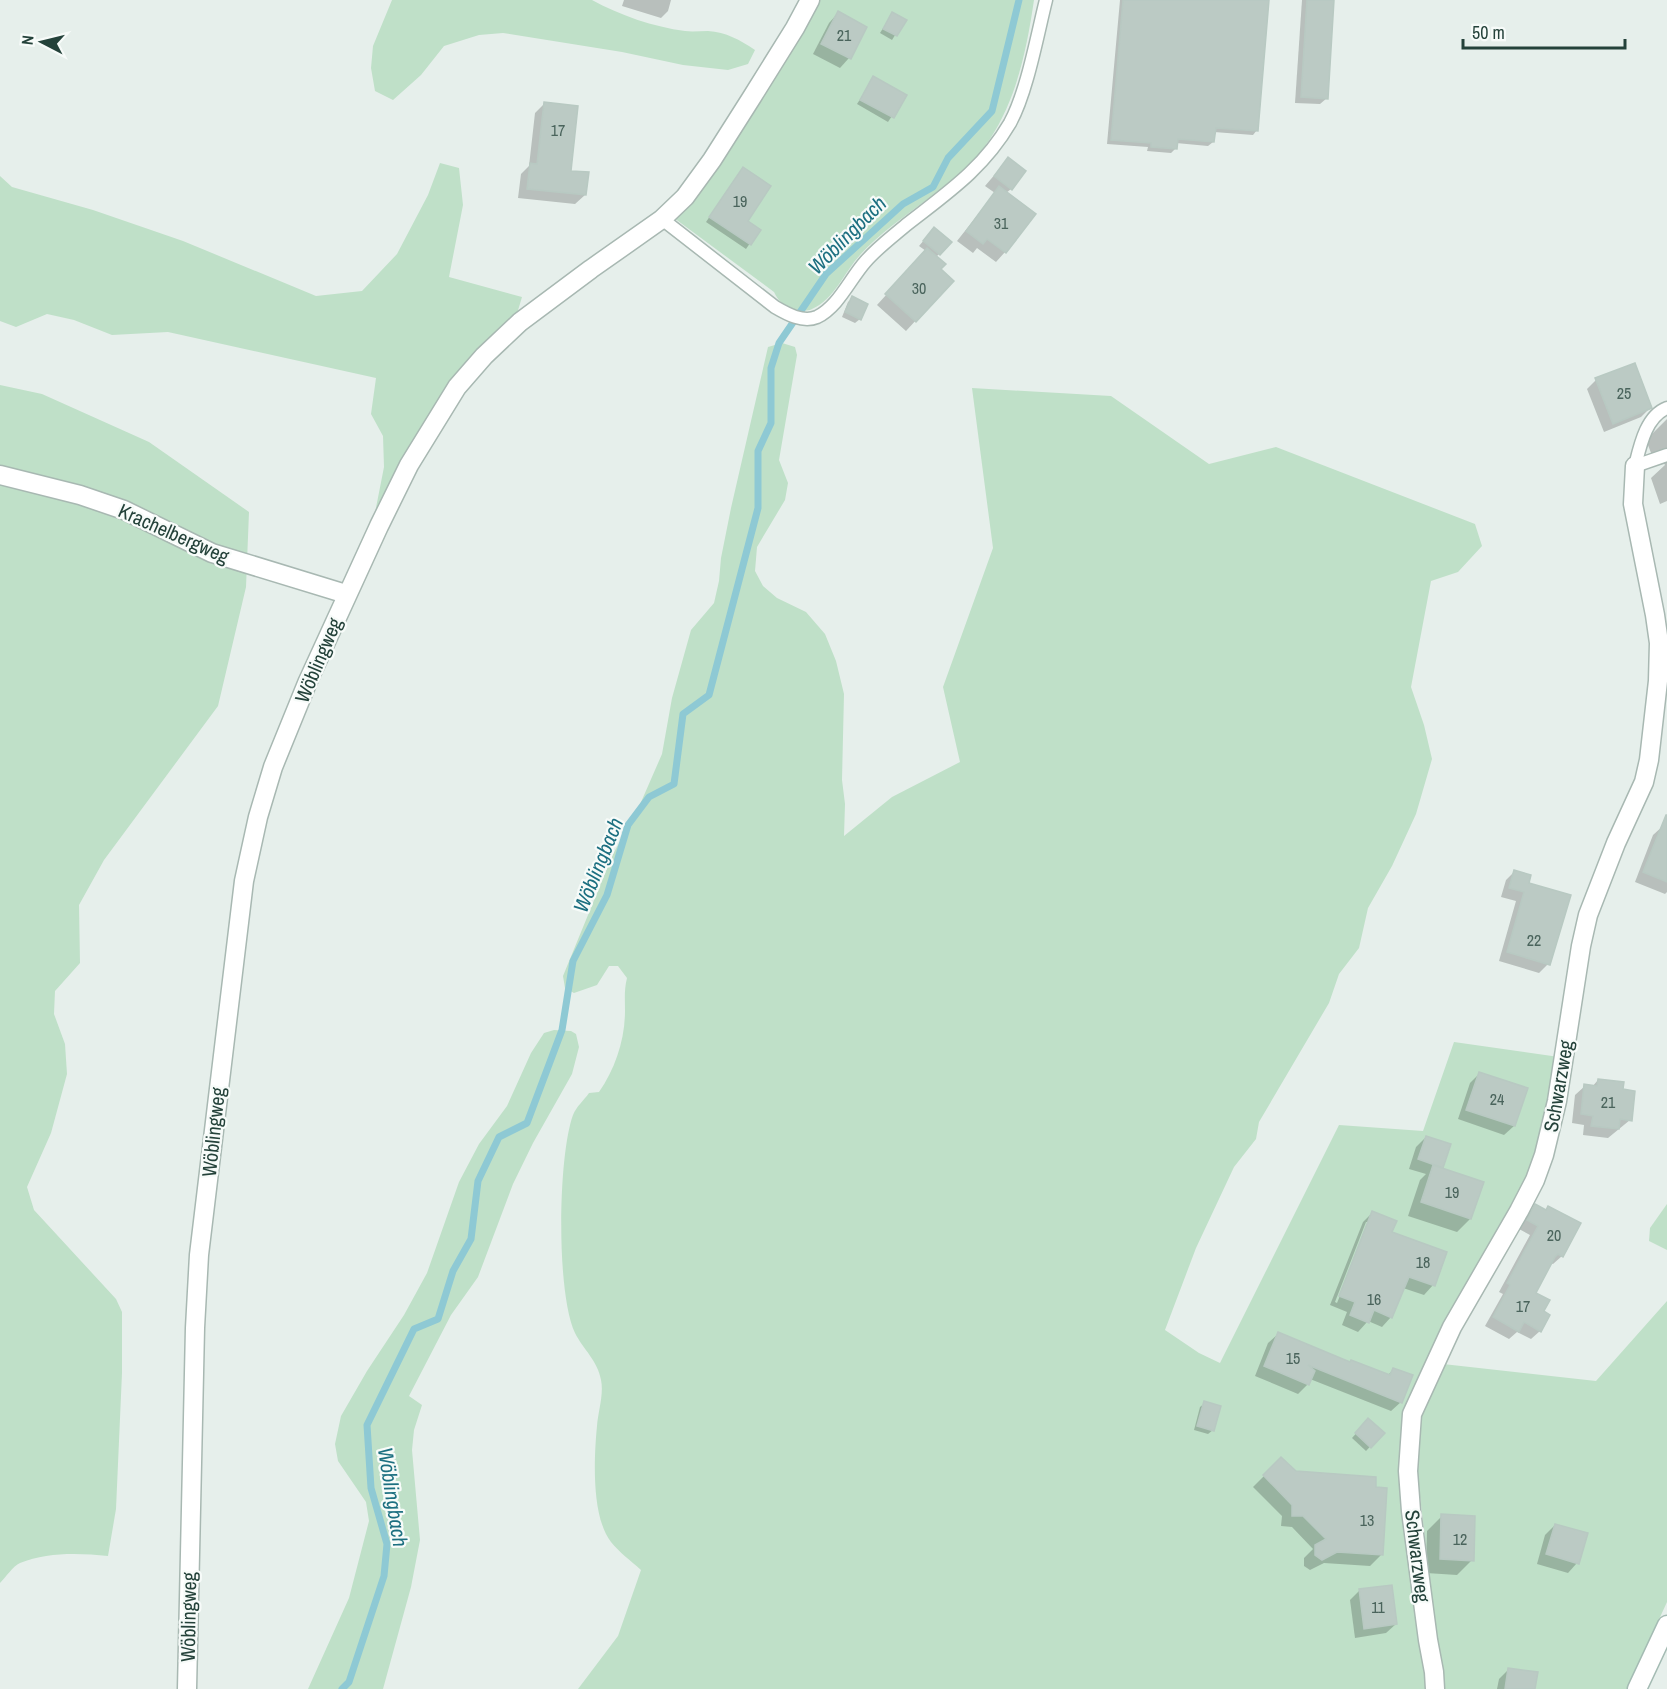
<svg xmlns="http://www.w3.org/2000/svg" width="1667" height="1689" font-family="'Archivo Narrow',sans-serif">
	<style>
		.green { fill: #bfe0c8 }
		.shadow { fill: #0003; fill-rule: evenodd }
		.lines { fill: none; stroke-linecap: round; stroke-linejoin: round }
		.stream { stroke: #8ec9d4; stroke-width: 7 }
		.building { fill: #bbcac4; stroke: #b8c9c2; stroke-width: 1.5 }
		.lane-casing { stroke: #a8b8b2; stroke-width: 15 }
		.street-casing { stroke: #a8b8b2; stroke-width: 21 }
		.secondary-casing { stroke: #a4bbb3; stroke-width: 21 }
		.lane { stroke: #fff; stroke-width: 12 }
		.street { stroke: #fff; stroke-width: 18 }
		.secondary { stroke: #fff; stroke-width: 18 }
		.labels { text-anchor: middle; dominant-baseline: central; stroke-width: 4.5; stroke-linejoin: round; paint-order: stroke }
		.number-label { font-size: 16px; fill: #4a645c }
		.street-label { font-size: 20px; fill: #24423a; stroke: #f7fbf9 }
		.water-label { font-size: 21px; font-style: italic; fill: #1c6f80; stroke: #f7fbf9 }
	</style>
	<rect width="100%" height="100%" fill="#e6efeb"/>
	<!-- green -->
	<g class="green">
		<path d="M 392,0 L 592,0 C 619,15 654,27 685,31 C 692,32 700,31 708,31 C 726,32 740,40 755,50 L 748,64 L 728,70 L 683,65 L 622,52 L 503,33 L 479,35 L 444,46 L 421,75 L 393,100 L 375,91 L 371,68 L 373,46 Z"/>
		<path d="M 818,0 L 1034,0 C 1027,48 1017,98 990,139 C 960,186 898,213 860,255 C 845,271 834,300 812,309 C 805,313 789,309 782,303 C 779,301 776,296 774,292 L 674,218 Z"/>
		<path d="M 440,163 L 459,168 L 463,205 L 449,277 L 522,297 L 516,317 L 373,523 L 384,467 L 383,436 L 371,414 L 376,378 L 168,332 L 112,335 L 74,320 L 47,314 L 16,327 L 0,321 L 0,176 L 12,187 L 93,210 L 183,241 L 316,296 L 362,291 L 397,254 L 428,195 Z"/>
		<path d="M 782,343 L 795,347 L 797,355 L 779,460 L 788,483 L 785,500 L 757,547 L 755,571 L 763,586 L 777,598 L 806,612 L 825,634 L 836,661 L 844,694 L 842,780 L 845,804 L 844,836 L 892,797 L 960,762 L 943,687 L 993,548 L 972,388 L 1111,396 L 1209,464 L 1276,447 L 1475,524 L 1482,546 L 1458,572 L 1431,581 L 1411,687 L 1424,725 L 1432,759 L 1416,814 L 1392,866 L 1368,908 L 1359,948 L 1339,974 L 1329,1003 L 1259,1122 L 1256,1139 L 1234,1167 L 1196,1248 L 1165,1330 L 1199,1353 L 1220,1363 L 1339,1125 L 1423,1131 L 1454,1042 L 1559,1057 L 1540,1153 L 1407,1413 L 1430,1689 L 578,1689 L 618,1636 L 641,1570 C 631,1561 619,1552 611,1542 C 591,1516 594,1457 597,1426 C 598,1412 604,1394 601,1380 C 598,1361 583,1349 575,1333 C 556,1293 558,1156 573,1115 C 576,1107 584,1100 589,1093 L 599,1092 C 615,1069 625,1040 625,1011 C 625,999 624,990 627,978 L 618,966 L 609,966 L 597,985 L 574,993 L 565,988 L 563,976 L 613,854 L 638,809 L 662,754 L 672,698 L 691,630 L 714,603 L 719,581 L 721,558 L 731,508 L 768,347 Z"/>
		<path d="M 0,385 L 42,394 L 149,442 L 249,512 L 246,587 L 218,706 L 104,860 L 79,905 L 80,963 L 55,991 L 54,1014 L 65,1044 L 67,1074 L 51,1133 L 27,1187 L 34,1210 L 116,1299 L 122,1312 L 122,1373 L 116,1509 L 108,1556 C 79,1553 47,1552 20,1563 C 13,1566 6,1577 0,1583 Z"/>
		<path d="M 554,1030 L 571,1031 L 576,1034 L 579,1047 L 572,1074 L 533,1143 L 513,1184 L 478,1277 L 451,1315 L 409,1396 L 422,1405 L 414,1430 L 412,1450 L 420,1540 L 411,1587 L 383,1689 L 308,1689 L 349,1598 L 369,1521 L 366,1502 L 338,1461 L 335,1444 L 341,1416 L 367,1371 L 404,1315 L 427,1273 L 459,1182 L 479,1144 L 507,1106 L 531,1053 L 544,1033 Z"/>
		<path d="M 1667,1204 L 1667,1250 L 1649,1241 L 1650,1228 Z"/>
		<path d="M 1667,1301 L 1667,1602 L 1627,1689 L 1443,1689 L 1417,1471 L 1420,1416 L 1443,1364 L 1596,1381 Z"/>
	</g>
	<!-- shadow -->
	<g class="shadow">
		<path d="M 624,0 L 671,0 L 668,11 L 661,18 L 622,6 Z"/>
		<path d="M 1120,0 L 1250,0 L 1257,130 L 1253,135 L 1214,132 L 1213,142 L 1208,146 L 1176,143 L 1176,148 L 1171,153 L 1147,151 L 1148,147 L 1107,144 Z"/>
		<path d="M 1302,0 L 1333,0 L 1327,98 L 1320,104 L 1295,103 Z"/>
		<path d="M 838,13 L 849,58 L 840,68 L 813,54 L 829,23 Z"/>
		<path d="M 892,14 L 904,21 L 892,40 L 880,33 Z"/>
		<path d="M 874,78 L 905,96 L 888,122 L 857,104 Z"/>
		<path d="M 544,104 L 570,172 L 585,195 L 575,204 L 518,198 L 521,174 L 529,166 L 535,113 Z"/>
		<path d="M 1008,159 L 1011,189 L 1006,193 L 1005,252 L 996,262 L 977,248 L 973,253 L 957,241 L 995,193 L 985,186 Z"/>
		<path d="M 739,173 L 745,221 L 759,230 L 746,249 L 706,222 Z"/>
		<path d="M 930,233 L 939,254 L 936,257 L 938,269 L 952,281 L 906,331 L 877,305 L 926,251 L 919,246 Z"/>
		<path d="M 853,298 L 860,319 L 855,323 L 842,317 L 848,302 Z"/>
		<path d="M 1596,380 L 1651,407 L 1641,417 L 1604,432 L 1587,389 Z"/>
		<path d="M 1667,419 L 1667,501 L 1660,504 L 1651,478 L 1665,465 L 1661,459 L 1653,458 L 1646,440 Z"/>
		<path d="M 1663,826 L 1667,828 L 1667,892 L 1665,894 L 1635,882 L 1653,835 Z"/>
		<path d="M 1515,871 L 1527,884 L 1548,964 L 1539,973 L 1499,961 L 1516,901 L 1501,897 L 1506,880 Z"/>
		<path d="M 1480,1073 L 1514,1126 L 1504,1135 L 1458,1119 L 1470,1083 Z"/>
		<path d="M 1598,1080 L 1622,1091 L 1630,1120 L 1608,1138 L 1583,1135 L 1584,1125 L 1572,1123 L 1575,1095 L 1585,1086 L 1592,1087 Z"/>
		<path d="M 1426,1137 L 1442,1167 L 1440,1169 L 1470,1219 L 1457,1232 L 1408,1216 L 1420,1180 L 1426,1174 L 1409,1169 L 1416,1147 Z"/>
		<path d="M 1535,1206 L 1562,1256 L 1553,1264 L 1550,1263 L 1534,1293 L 1541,1312 L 1540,1331 L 1531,1339 L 1517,1332 L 1509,1339 L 1485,1326 L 1503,1294 L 1499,1292 L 1530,1235 L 1519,1229 L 1527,1215 Z"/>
		<path d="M 1373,1212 L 1433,1285 L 1424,1295 L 1403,1288 L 1391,1317 L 1382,1327 L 1368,1321 L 1358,1332 L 1342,1325 L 1347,1312 L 1330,1305 L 1363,1222 ZM 1366,1222 L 1370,1222 L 1337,1303 L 1335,1302 Z"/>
		<path d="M 1278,1334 L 1349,1363 L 1387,1376 L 1394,1369 L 1401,1402 L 1391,1411 L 1310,1379 L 1308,1384 L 1298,1394 L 1255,1376 L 1268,1343 Z"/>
		<path d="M 1205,1403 L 1213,1430 L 1208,1434 L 1194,1430 L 1200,1407 Z"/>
		<path d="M 1368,1420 L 1383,1433 L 1366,1451 L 1352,1438 Z"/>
		<path d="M 1281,1459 L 1381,1555 L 1370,1566 L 1324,1563 L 1310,1570 L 1304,1566 L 1304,1558 L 1313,1549 L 1292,1527 L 1281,1526 L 1282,1516 L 1253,1487 Z"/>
		<path d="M 1442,1516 L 1472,1560 L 1457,1575 L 1426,1573 L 1427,1531 Z"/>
		<path d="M 1555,1525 L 1577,1563 L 1568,1573 L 1537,1564 L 1545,1535 Z"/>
		<path d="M 1359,1591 L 1396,1624 L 1386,1633 L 1355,1638 L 1350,1600 Z"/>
		<path d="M 1509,1669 L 1534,1689 L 1497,1689 L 1499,1679 Z"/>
	</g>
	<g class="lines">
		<!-- stream -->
		<path class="stream" d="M 342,1689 L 349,1682 L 384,1576 L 387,1544 L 371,1488 L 367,1425 L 414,1329 L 438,1319 L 453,1271 L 471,1239 L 478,1181 L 499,1137 L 527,1123 L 562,1030 L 573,961 L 607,895 L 628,825 L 649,797 L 674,784 L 683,714 L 709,695 L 758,508 L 758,451 L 771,423 L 771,368 L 779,343 L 826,274 L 903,204 L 933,187 L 948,158 L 992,111 L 1019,0"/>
	</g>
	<!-- building -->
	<g class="building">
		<path d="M 1123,0 L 1269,0 L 1258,131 L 1216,128 L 1214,142 L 1178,139 L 1177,149 L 1151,147 L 1151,143 L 1111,140 Z"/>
		<path d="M 1307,0 L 1334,0 L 1328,99 L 1301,97 Z"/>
		<path d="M 838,11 L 867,27 L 851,59 L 821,44 Z"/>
		<path d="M 892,12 L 907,20 L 897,36 L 883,29 Z"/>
		<path d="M 873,76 L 907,95 L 894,118 L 860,100 Z"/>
		<path d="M 544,102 L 578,106 L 571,171 L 589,172 L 586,195 L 527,189 L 530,163 L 537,164 Z"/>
		<path d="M 1008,157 L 1026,171 L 1012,190 L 994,176 Z"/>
		<path d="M 743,167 L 771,186 L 748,221 L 761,230 L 751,245 L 709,217 Z"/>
		<path d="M 999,186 L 1036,214 L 1006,253 L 987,239 L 983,244 L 966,231 Z"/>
		<path d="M 934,227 L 952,242 L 940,255 L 923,241 Z"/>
		<path d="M 927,248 L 946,264 L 941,269 L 954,281 L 916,322 L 885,294 Z"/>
		<path d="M 852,296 L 868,304 L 861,320 L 845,312 Z"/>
		<path d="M 1635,363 L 1652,408 L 1613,424 L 1595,378 Z"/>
		<path d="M 1666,815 L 1667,815 L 1667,882 L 1643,872 Z"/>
		<path d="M 1514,870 L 1531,875 L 1529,883 L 1571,895 L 1550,965 L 1507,952 L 1524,892 L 1509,888 Z"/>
		<path d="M 1479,1072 L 1528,1088 L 1515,1126 L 1466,1110 Z"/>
		<path d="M 1598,1079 L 1624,1082 L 1623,1089 L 1635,1091 L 1632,1121 L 1620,1119 L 1619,1129 L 1591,1126 L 1593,1116 L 1581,1114 L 1584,1084 L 1597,1086 Z"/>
		<path d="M 1426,1136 L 1451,1144 L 1443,1168 L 1418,1159 Z"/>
		<path d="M 1433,1165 L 1484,1182 L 1471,1219 L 1421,1202 Z"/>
		<path d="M 1535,1204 L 1546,1210 L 1548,1206 L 1581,1223 L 1563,1257 L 1558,1254 L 1555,1257 L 1536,1293 L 1550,1300 L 1544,1311 L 1550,1315 L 1541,1332 L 1524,1322 L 1519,1332 L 1493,1317 L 1510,1285 L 1507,1283 L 1538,1226 L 1527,1220 Z"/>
		<path d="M 1372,1211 L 1397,1221 L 1392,1232 L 1447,1252 L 1435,1286 L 1409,1277 L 1392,1318 L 1374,1310 L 1369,1323 L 1350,1315 L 1355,1302 L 1339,1296 Z"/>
		<path d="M 1278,1332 L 1350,1362 L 1351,1360 L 1390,1375 L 1393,1368 L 1413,1375 L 1402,1403 L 1308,1365 L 1315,1371 L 1309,1385 L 1264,1366 Z"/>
		<path d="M 1204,1401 L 1221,1406 L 1214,1431 L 1197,1426 Z"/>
		<path d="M 1368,1418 L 1385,1433 L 1371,1448 L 1355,1433 Z"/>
		<path d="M 1281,1457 L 1296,1471 L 1376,1477 L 1376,1487 L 1387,1488 L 1383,1555 L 1337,1552 L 1322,1560 L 1315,1555 L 1315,1545 L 1326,1539 L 1303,1516 L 1292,1516 L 1292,1505 L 1263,1475 Z"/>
		<path d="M 1441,1514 L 1475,1516 L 1474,1561 L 1440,1559 Z"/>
		<path d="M 1555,1524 L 1588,1533 L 1579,1564 L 1546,1554 Z"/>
		<path d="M 1392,1585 L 1397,1624 L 1364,1629 L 1359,1589 Z"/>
		<path d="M 1508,1668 L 1538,1672 L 1535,1689 L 1505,1689 Z"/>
	</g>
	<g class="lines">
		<defs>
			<g id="lane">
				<path d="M 662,219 L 775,307 C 787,314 803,323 817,317 C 838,307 850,279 865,262 C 877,248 892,237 906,225 C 947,193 983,169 1010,123 C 1027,92 1037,36 1046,0"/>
				<path d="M 1635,466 C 1640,446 1646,416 1667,408"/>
				<path d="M 1635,466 L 1667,455"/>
			</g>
			<g id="street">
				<path d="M 0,475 L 80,495 L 124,510 L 212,553 L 346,594"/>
				<path d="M 187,1689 L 195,1328 L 199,1255 L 244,881 L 258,817 L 273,767 L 308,681 L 379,526 L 409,465 L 457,387 L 484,356 L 520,322 L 591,269 L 662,219 L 685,197 L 712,160 L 752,97 L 795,28 L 810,0"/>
				<path d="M 1435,1689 L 1434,1672 L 1428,1640 L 1411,1511 L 1408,1471 L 1412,1414 L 1452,1327 L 1519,1211 L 1535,1180 L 1544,1155 L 1557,1101 L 1581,946 L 1588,915 L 1616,843 L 1644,782 L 1649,760 L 1658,681 L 1659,643 L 1655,615 L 1633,504 L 1635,466"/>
			</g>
			<path id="secondary" d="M 1637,1689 L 1667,1625"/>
		</defs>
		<!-- lane casing -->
		<use href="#lane" class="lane-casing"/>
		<!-- street casing -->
		<use href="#street" class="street-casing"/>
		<!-- secondary casing -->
		<use href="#secondary" class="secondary-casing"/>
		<!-- lane -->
		<use href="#lane" class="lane"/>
		<!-- street -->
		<use href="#street" class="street"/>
		<!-- secondary -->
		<use href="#secondary" class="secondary"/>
	</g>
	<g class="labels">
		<!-- number labels -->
		<g class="number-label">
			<text x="844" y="35">21</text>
			<text x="558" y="130">17</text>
			<text x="740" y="201">19</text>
			<text x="1001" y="223">31</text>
			<text x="919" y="288">30</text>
			<text x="1624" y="393">25</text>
			<text x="1534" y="940">22</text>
			<text x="1497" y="1099">24</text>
			<text x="1608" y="1102">21</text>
			<text x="1452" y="1192">19</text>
			<text x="1554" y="1235">20</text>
			<text x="1423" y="1262">18</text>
			<text x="1374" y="1299">16</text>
			<text x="1523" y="1306">17</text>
			<text x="1293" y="1358">15</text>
			<text x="1367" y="1520">13</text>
			<text x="1460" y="1539">12</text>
			<text x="1378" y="1607">11</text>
		</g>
		<!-- street labels -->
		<g class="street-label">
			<text transform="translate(174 533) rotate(24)">Krachelbergweg</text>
			<text transform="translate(318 660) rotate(-67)">Wöblingweg</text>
			<text transform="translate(1558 1086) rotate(-80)">Schwarzweg</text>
			<text transform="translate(213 1132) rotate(-84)">Wöblingweg</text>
			<text transform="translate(1418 1556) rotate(83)">Schwarzweg</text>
			<text transform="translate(188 1617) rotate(-89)">Wöblingweg</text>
		</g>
		<!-- water labels -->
		<g class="water-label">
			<text transform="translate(847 235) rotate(-45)">Wöblingbach</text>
			<text transform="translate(598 865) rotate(-68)">Wöblingbach</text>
			<text transform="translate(393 1497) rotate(81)">Wöblingbach</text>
		</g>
	</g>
	<!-- north arrow -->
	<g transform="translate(42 42) rotate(277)" stroke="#f7fbf9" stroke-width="4.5" paint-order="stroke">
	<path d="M0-4.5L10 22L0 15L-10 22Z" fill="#24423a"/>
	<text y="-9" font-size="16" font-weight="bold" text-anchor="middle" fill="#24423a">N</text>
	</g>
	<!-- scale -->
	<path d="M1463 39v9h162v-9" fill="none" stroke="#24423a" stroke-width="3"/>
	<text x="1472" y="39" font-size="18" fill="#24423a" stroke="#f7fbf9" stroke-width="4.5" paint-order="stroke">50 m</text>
</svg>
